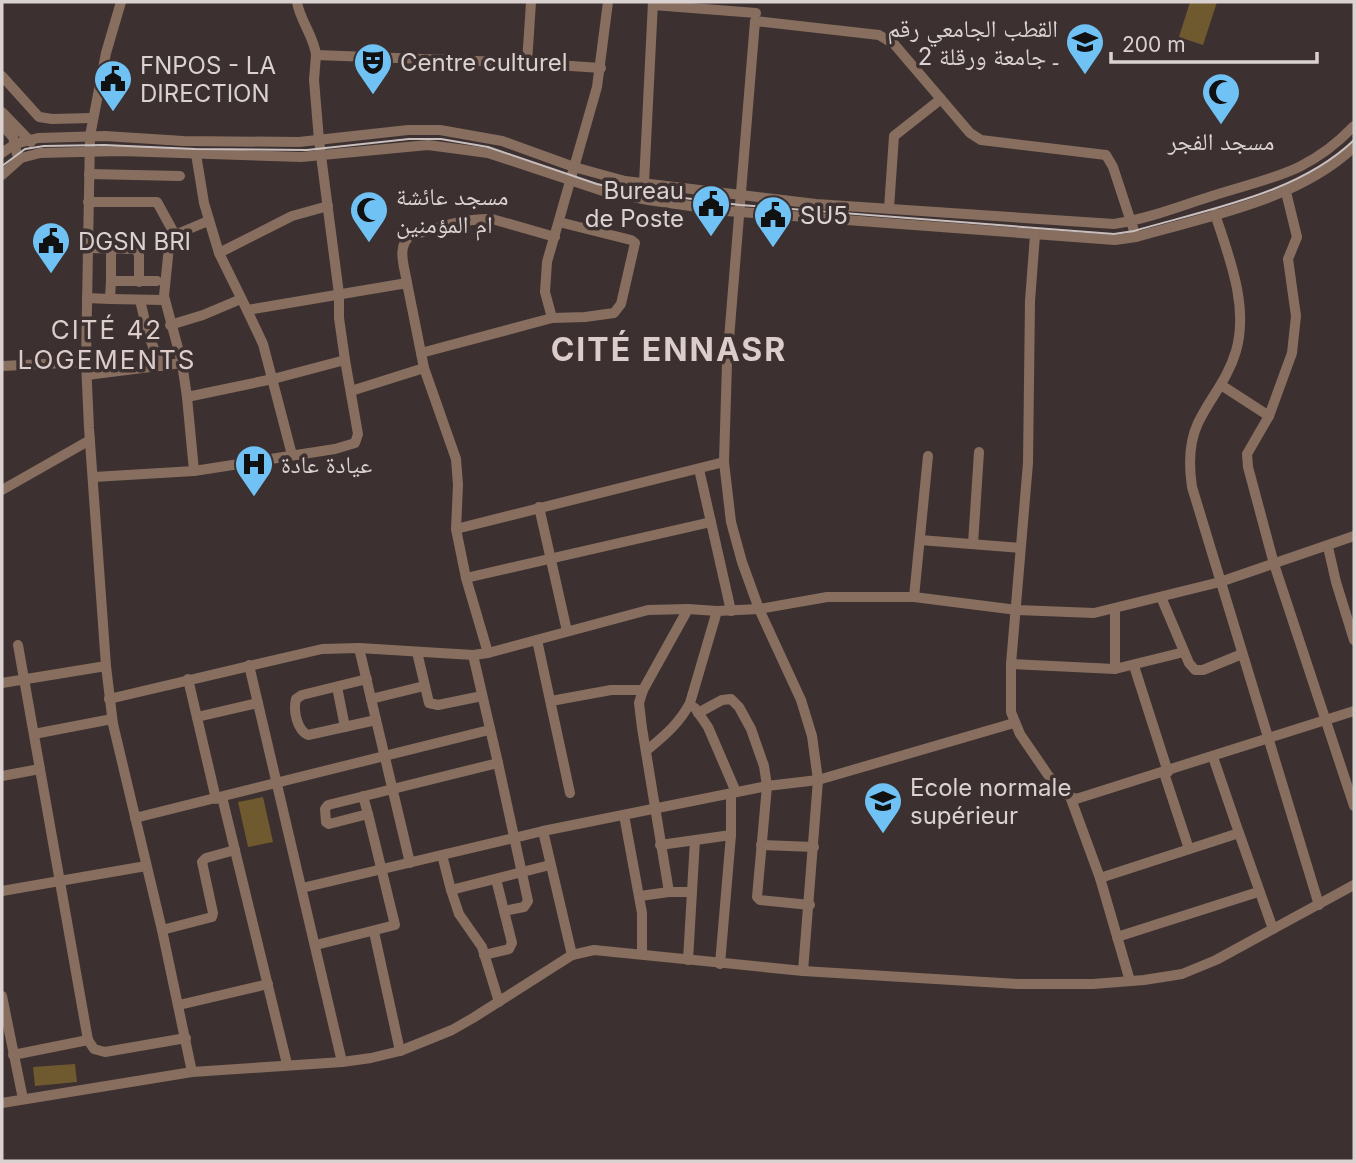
<svg xmlns="http://www.w3.org/2000/svg" width="1356" height="1163" font-family="Inter,'Noto Naskh Arabic',sans-serif">
	<style>
		.green { fill: #6f592f }
		.lines { fill: none; stroke-linecap: round; stroke-linejoin: round }
		.minor { stroke: #876e5f; stroke-width: 10 }
		.tram { stroke: #c8bfbe; stroke-width: 2 }
		.labels { text-anchor: middle; dominant-baseline: central; stroke-width: 7; stroke-linejoin: round; paint-order: stroke }
		.poi-label { font-size: 24px; fill: #dad2d1; stroke: #3c3130; text-anchor: start }
		.neighbourhood-label { font-size: 26px; letter-spacing: 2px; fill: #dccdcb; stroke: #3c3130 }
		.district-label { font-size: 32px; font-weight: bold; letter-spacing: 2px; fill: #dccdcb; stroke: #3c3130 }
	</style>
	<rect width="100%" height="100%" fill="#3c3130"/>
	<!-- green -->
	<g class="green">
		<path d="M 1190,2 L 1217,2 L 1203,45 L 1179,37 Z"/>
		<path d="M 263,797 L 273,842 L 248,847 L 238,802 Z"/>
		<path d="M 75,1064 L 77,1082 L 35,1086 L 33,1067 Z"/>
	</g>
	<g class="lines">
		<!-- minor -->
		<g class="minor">
			<path d="M 121,2 L 106,53 L 90,136 L 86,362 L 89,428 L 106,666 L 113,724 L 162,930 L 192,1072"/>
			<path d="M 297,2 C 300,21 314,36 316,55"/>
			<path d="M 653,5 L 756,13"/>
			<path d="M 527,63 L 531,2"/>
			<path d="M 2,76 L 39,117 L 52,119 L 92,118"/>
			<path d="M 2,112 L 31,142"/>
			<path d="M 2,125 L 13,137 L 17,154 L 21,158"/>
			<path d="M 2,153 L 15,144 L 38,138 L 105,136 L 183,141 L 299,142 L 408,130 L 440,130 L 502,141 L 574,167 L 625,181 L 816,204 L 1114,224 C 1147,219 1180,206 1212,196 C 1271,177 1308,174 1354,126"/>
			<path d="M 196,154 L 204,203 L 219,253"/>
			<path d="M 89,174 L 180,176"/>
			<path d="M 2,175 L 21,158 L 40,153 L 121,151 L 301,157 L 428,145 L 488,153 L 603,191 L 648,200 L 726,211 L 1115,240 L 1136,237 C 1209,216 1298,200 1354,147"/>
			<path d="M 644,183 L 653,2"/>
			<path d="M 88,202 L 157,202 L 174,233"/>
			<path d="M 889,208 L 894,136 L 941,99"/>
			<path d="M 1215,214 C 1229,257 1249,306 1236,351 C 1228,379 1210,398 1198,423 C 1189,442 1189,467 1192,487 L 1319,905"/>
			<path d="M 1035,235 L 1030,301 L 1028,463 L 1011,664 L 1011,712 L 1020,734 L 1048,775 L 1065,794 L 1076,799 L 1354,711"/>
			<path d="M 88,248 L 135,249 L 139,254 L 139,282"/>
			<path d="M 111,281 L 111,248"/>
			<path d="M 407,283 C 405,268 396,247 410,236 C 437,228 463,218 492,219 L 555,237"/>
			<path d="M 87,298 L 110,299 L 111,281 L 157,281"/>
			<path d="M 110,299 L 164,300"/>
			<path d="M 140,300 L 148,334 L 161,366"/>
			<path d="M 247,310 L 219,253 L 292,216 L 328,206"/>
			<path d="M 552,318 L 545,292 L 547,262 L 597,87 L 608,2"/>
			<path d="M 170,325 L 203,315 L 241,299"/>
			<path d="M 421,353 L 552,318 L 585,317 L 614,313 L 621,304 L 635,243 L 631,240 L 559,222"/>
			<path d="M 2,366 L 86,362"/>
			<path d="M 424,368 L 456,459 L 458,485 L 456,529"/>
			<path d="M 87,375 L 182,363"/>
			<path d="M 1221,385 L 1269,416 L 1247,454 L 1248,467 L 1274,564 L 1354,806"/>
			<path d="M 187,397 L 182,363 L 164,296 L 170,237 L 208,221"/>
			<path d="M 1269,416 L 1292,353 L 1296,316 L 1288,259 L 1297,237 L 1286,192"/>
			<path d="M 292,455 L 263,344 L 247,310 L 407,283 L 424,368 L 351,391"/>
			<path d="M 724,462 L 456,529 L 466,578 L 488,653 L 648,610 L 688,609 L 717,611 L 759,609 L 827,597 L 914,597 L 1017,610 L 1094,613 L 1220,582 L 1354,536"/>
			<path d="M 699,469 L 731,611"/>
			<path d="M 194,471 L 335,449 L 355,443 L 358,434 L 345,360"/>
			<path d="M 94,477 L 194,471 L 187,397 L 273,379 L 345,360 L 339,318 L 339,294 L 319,140 L 314,80 L 316,55 L 527,63 L 601,68"/>
			<path d="M 2,490 L 90,440"/>
			<path d="M 539,507 L 567,631"/>
			<path d="M 920,540 L 1020,548"/>
			<path d="M 973,544 L 979,452"/>
			<path d="M 1328,547 L 1336,582 L 1354,640"/>
			<path d="M 466,578 L 711,522"/>
			<path d="M 914,597 L 928,456"/>
			<path d="M 1161,597 L 1189,663 L 1195,670 L 1203,670 L 1242,654"/>
			<path d="M 537,640 L 570,793"/>
			<path d="M 18,645 L 88,1040"/>
			<path d="M 359,648 L 410,863"/>
			<path d="M 417,652 L 429,703 L 438,705 L 482,696"/>
			<path d="M 1011,664 L 1115,669 L 1115,609"/>
			<path d="M 249,665 L 342,1062"/>
			<path d="M 1134,666 L 1168,772"/>
			<path d="M 1115,669 L 1184,652"/>
			<path d="M 188,679 L 216,799"/>
			<path d="M 367,679 L 302,695 L 296,699 C 293,711 297,730 308,735 L 376,720"/>
			<path d="M 2,683 L 106,666"/>
			<path d="M 337,687 L 345,727"/>
			<path d="M 109,699 L 322,649 L 359,648 L 473,655 L 488,653"/>
			<path d="M 371,699 L 424,686"/>
			<path d="M 551,701 L 611,690 L 643,690"/>
			<path d="M 695,708 L 708,727 L 736,792"/>
			<path d="M 698,713 L 722,700 L 731,699 L 739,707 L 751,729 L 764,766 L 767,786 L 757,897 L 760,900 L 810,905"/>
			<path d="M 197,717 L 258,703"/>
			<path d="M 34,734 L 112,719"/>
			<path d="M 646,751 C 664,736 679,724 690,703 L 717,611"/>
			<path d="M 1164,773 L 1189,849"/>
			<path d="M 2,776 L 40,769"/>
			<path d="M 363,796 L 368,814 L 329,824 L 326,822 L 325,809 L 328,805 L 498,763 L 473,655"/>
			<path d="M 222,797 L 287,1064"/>
			<path d="M 1071,799 L 1100,878 L 1130,981"/>
			<path d="M 624,815 L 642,913 L 642,954"/>
			<path d="M 135,818 L 489,730"/>
			<path d="M 543,831 L 572,955"/>
			<path d="M 1239,833 L 1273,929"/>
			<path d="M 660,845 L 731,835"/>
			<path d="M 761,845 L 814,847"/>
			<path d="M 442,855 L 451,890 L 550,865"/>
			<path d="M 1100,878 L 1239,833 L 1213,757"/>
			<path d="M 496,879 L 504,911"/>
			<path d="M 302,888 L 543,831 L 767,786 L 818,780 L 1014,723"/>
			<path d="M 451,890 L 459,914 L 482,947 L 499,1002"/>
			<path d="M 2,891 L 146,866"/>
			<path d="M 669,892 L 642,728 L 639,703 L 643,690 L 688,609"/>
			<path d="M 640,896 L 669,892 L 692,892"/>
			<path d="M 162,930 L 212,917 L 213,913 L 202,862 L 206,858 L 235,850"/>
			<path d="M 374,932 L 400,1051"/>
			<path d="M 1117,937 L 1258,892"/>
			<path d="M 316,945 L 395,925 L 368,814"/>
			<path d="M 484,955 L 509,949 L 512,943 L 504,911 L 524,907 L 528,901 L 498,763"/>
			<path d="M 688,960 L 695,840"/>
			<path d="M 720,964 L 731,835 L 731,793"/>
			<path d="M 803,971 L 818,780 L 812,736 L 801,700 L 759,609 L 742,562 L 731,522 L 724,462 L 727,363 L 755,21 L 879,35 L 894,44 L 970,133 L 981,140 L 1106,155 L 1113,167 L 1136,237"/>
			<path d="M 2,996 L 23,1099"/>
			<path d="M 179,1005 L 268,984"/>
			<path d="M 13,1055 L 88,1040 L 94,1049 L 105,1052 L 186,1038"/>
			<path d="M 2,1103 L 192,1072 L 342,1062 L 371,1058 L 400,1051 L 452,1030 L 473,1018 L 572,955 L 594,950 L 803,971 L 1018,984 L 1093,984 L 1144,980 L 1182,974 L 1216,960 L 1354,885"/>
		</g>
		<!-- tram -->
		<path class="tram" d="M 2,166 L 25,149 L 44,146 L 104,145 L 195,149 L 307,150 L 409,139 L 441,139 L 488,147 L 597,184 L 628,191 L 740,205 L 1114,234 L 1134,231 C 1208,209 1298,194 1354,140"/>
	</g>
	<!-- icons -->
	<defs>
		<symbol id="university-pin" viewBox="-11 -11 22 30"><path d="M0 17L-7.5 6A9.5 9.5 0 1 1 7.5 6Z" fill="#70c2f4" stroke="#3c3130"/><path d="M0-5L7-2L0 1L-7-2ZM-4 1L0 2.5L4 1V4Q0 6-4 4Z" fill="#111"/></symbol>
		<symbol id="theatre-pin" viewBox="-11 -11 22 30"><path d="M0 17L-7.5 6A9.5 9.5 0 1 1 7.5 6Z" fill="#70c2f4" stroke="#3c3130"/><path d="M-5-5.5Q0-4 5-5.5V0Q5 5 0 6Q-5 5-5 0ZM-3.3-2.5H-1v1.5H-3.3ZM1-2.5H3.3v1.5H1ZM-2.8 1Q0 5.5 2.8 1Z" fill="#111"/></symbol>
		<symbol id="civic-pin" viewBox="-11 -11 22 30"><path d="M0 17L-7.5 6A9.5 9.5 0 1 1 7.5 6Z" fill="#70c2f4" stroke="#3c3130"/><path d="M-.6-6.5H3V-4.5H.6V-3L4-1V1h2V6H-6V1h2V-1L-.6-3ZM-1.2 2.5V6h2.4V2.5Z" fill="#111"/></symbol>
		<symbol id="mosque-pin" viewBox="-11 -11 22 30"><path d="M0 17L-7.5 6A9.5 9.5 0 1 1 7.5 6Z" fill="#70c2f4" stroke="#3c3130"/><path d="M3.5-4.9A6 6 0 1 0 3.5 4.9A5 5 0 1 1 3.5-4.9Z" fill="#111"/></symbol>
		<symbol id="hospital-pin" viewBox="-11 -11 22 30"><path d="M0 17L-7.5 6A9.5 9.5 0 1 1 7.5 6Z" fill="#70c2f4" stroke="#3c3130"/><path d="M-5-5h3v3.5h4V-5h3V5h-3V1.5h-4V5h-3Z" fill="#111"/></symbol>
	</defs>
	<g fill-rule="evenodd">
		<use href="#university-pin" x="1063" y="20" width="44" height="60"/>
		<use href="#theatre-pin" x="351" y="40" width="44" height="60"/>
		<use href="#civic-pin" x="91" y="57" width="44" height="60"/>
		<use href="#mosque-pin" x="1199" y="70" width="44" height="60"/>
		<use href="#civic-pin" x="689" y="182" width="44" height="60"/>
		<use href="#mosque-pin" x="347" y="188" width="44" height="60"/>
		<use href="#civic-pin" x="751" y="193" width="44" height="60"/>
		<use href="#civic-pin" x="29" y="219" width="44" height="60"/>
		<use href="#hospital-pin" x="232" y="442" width="44" height="60"/>
		<use href="#university-pin" x="861" y="779" width="44" height="60"/>
	</g>
	<g class="labels">
		<!-- poi labels -->
		<g class="poi-label">
			<text x="1058" y="28" text-anchor="end">القطب الجامعي رقم<tspan x="1058" dy="28">2 ـ جامعة ورقلة</tspan></text>
			<text x="400" y="62">Centre culturel</text>
			<text x="140" y="65">FNPOS - LA<tspan x="140" dy="28">DIRECTION</tspan></text>
			<text x="1221" y="141" text-anchor="middle">مسجد الفجر</text>
			<text x="684" y="190" text-anchor="end">Bureau<tspan x="684" dy="28">de Poste</tspan></text>
			<text x="396" y="196">مسجد عائشة<tspan x="396" dy="28">ام المؤمنين</tspan></text>
			<text x="800" y="215">SU5</text>
			<text x="78" y="241">DGSN BRI</text>
			<text x="281" y="464">عيادة عادة</text>
			<text x="910" y="787">Ecole normale<tspan x="910" dy="28">supérieur</tspan></text>
		</g>
		<!-- neighbourhood labels -->
		<g class="neighbourhood-label">
			<text x="107" y="329">CITÉ 42<tspan x="107" dy="30">LOGEMENTS</tspan></text>
		</g>
		<!-- district labels -->
		<g class="district-label">
			<text x="669" y="349">CITÉ ENNASR</text>
		</g>
	</g>
	<!-- border -->
	<rect width="1356" height="1163" fill="none" stroke="#dad2d1" stroke-width="7"/>
	<!-- scale -->
	<path d="M1111 52v10h206v-10" fill="none" stroke="#dad2d1" stroke-width="3.5"/>
	<text x="1122" y="52" font-size="21" fill="#dad2d1" stroke="#3c3130" stroke-width="5" paint-order="stroke">200 m</text>
</svg>
